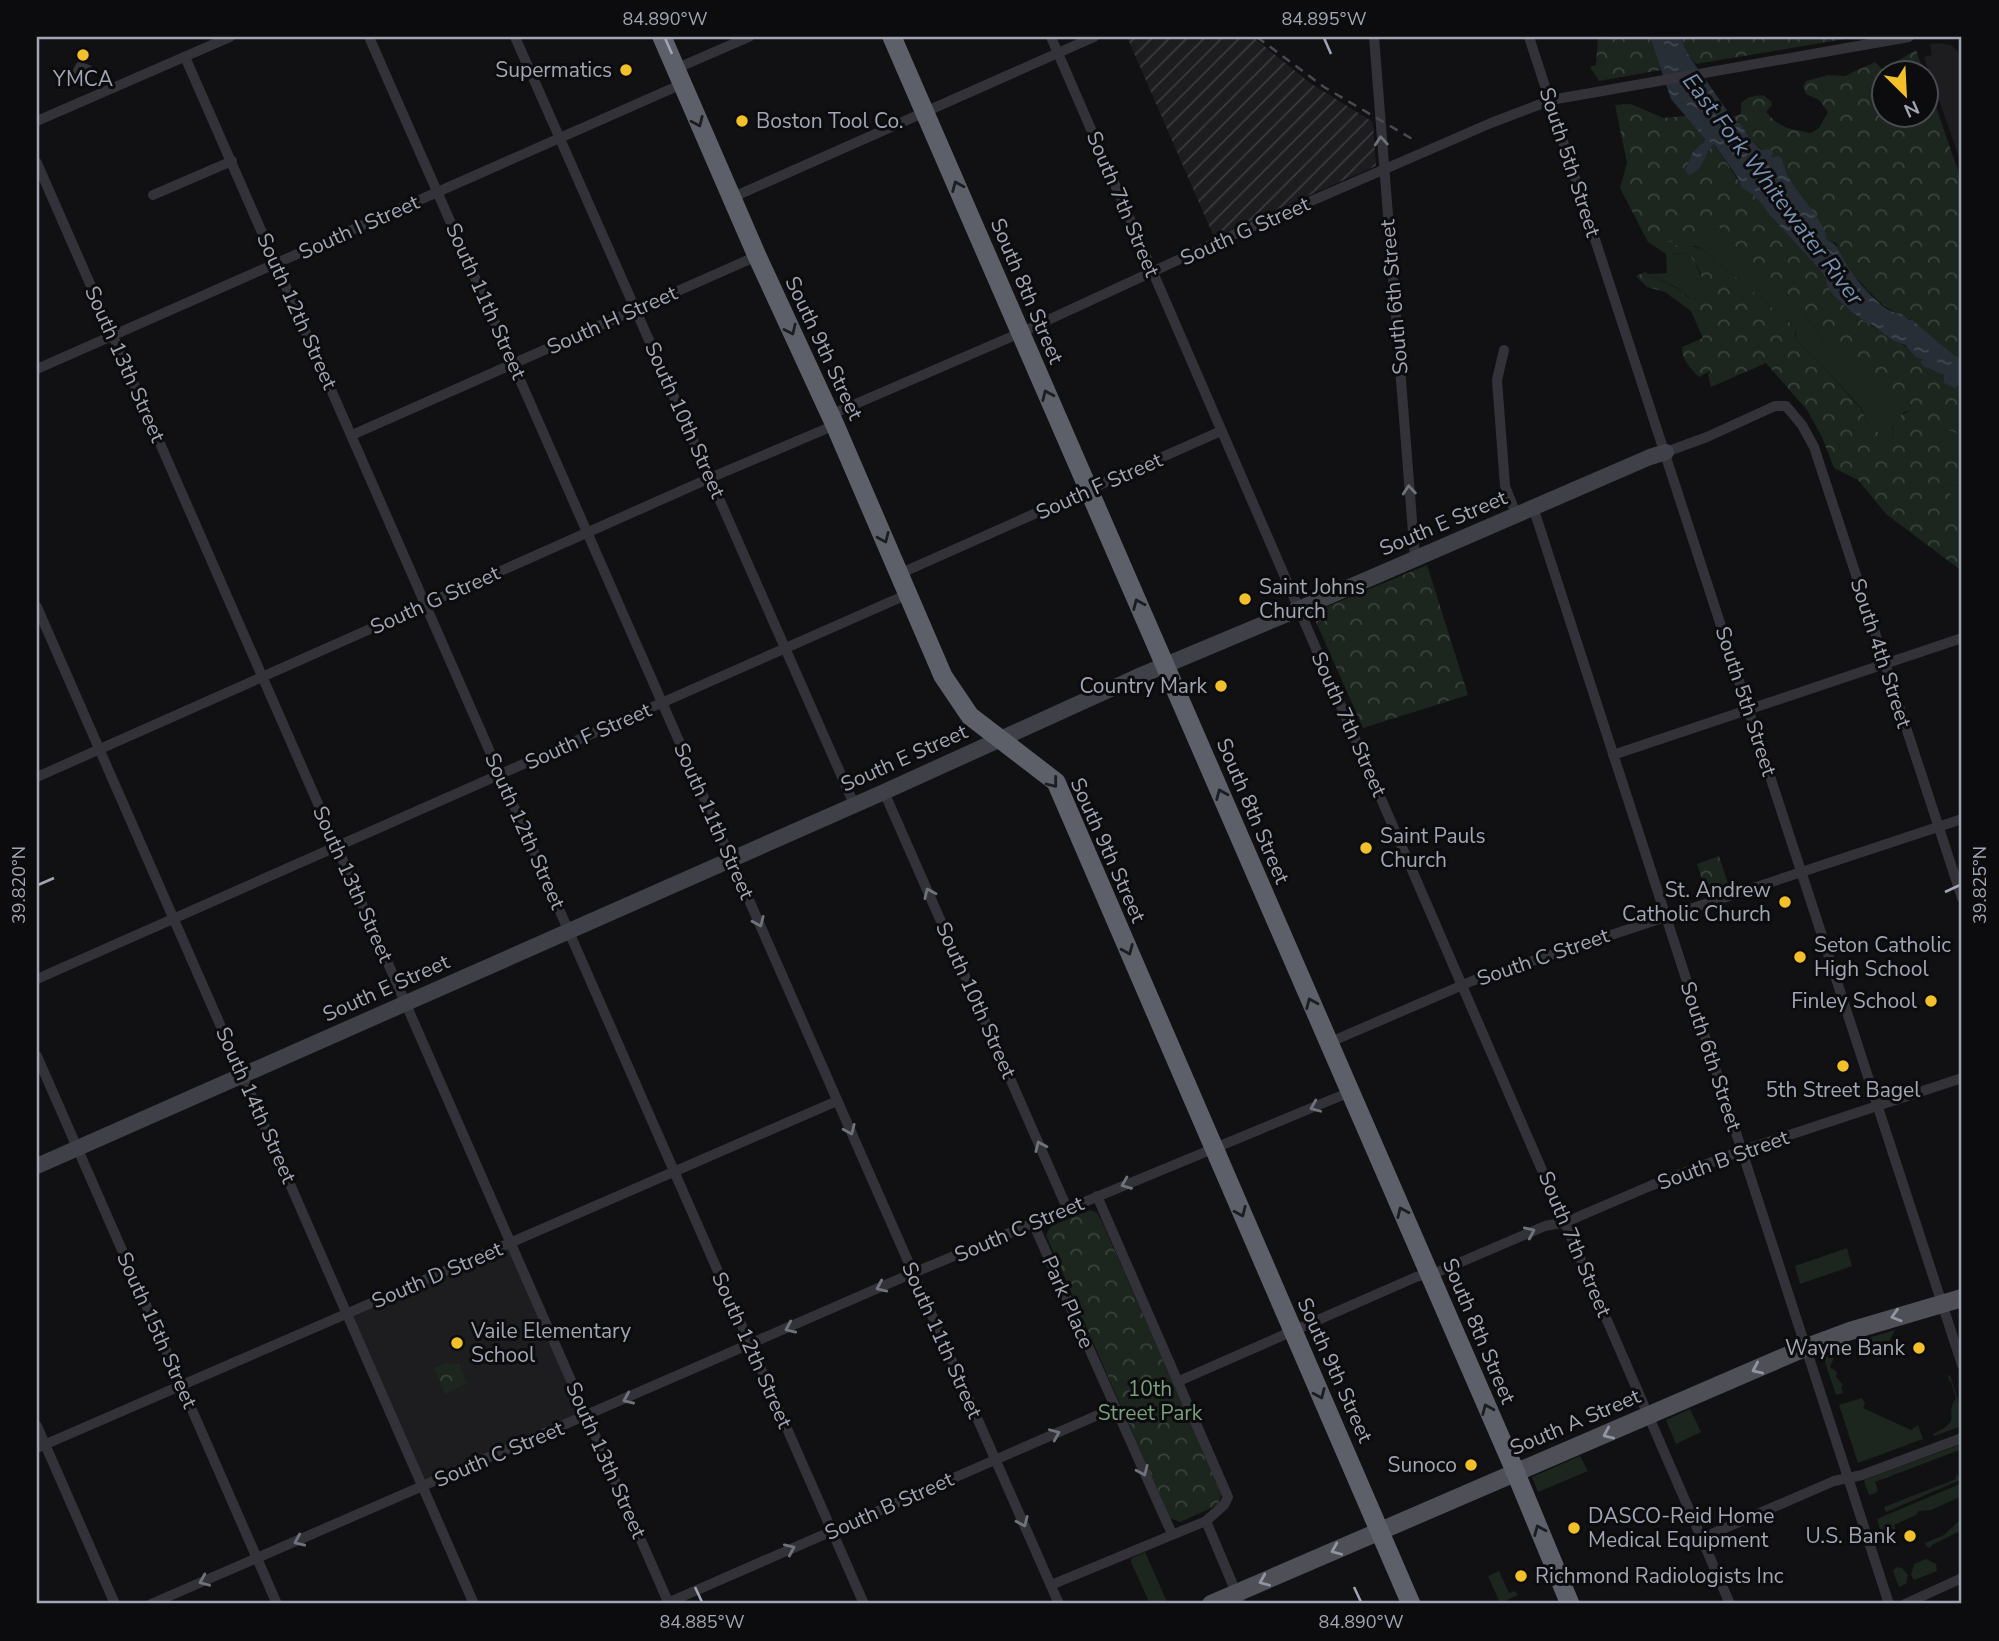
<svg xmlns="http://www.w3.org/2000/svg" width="1999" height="1641" font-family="'Nunito Sans',sans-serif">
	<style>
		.built { fill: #1d1d20 }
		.industrial { fill: url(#industrial-furrows) }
		.green { fill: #1d251f }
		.forest { fill: url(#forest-crowns) }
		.water { fill: url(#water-ripples) }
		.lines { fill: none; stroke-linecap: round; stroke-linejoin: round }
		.street { stroke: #323238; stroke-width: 10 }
		.secondary { stroke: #404148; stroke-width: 16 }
		.primary { stroke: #4e4f57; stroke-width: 18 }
		.highway { stroke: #5e6069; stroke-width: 19 }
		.rail { stroke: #494a51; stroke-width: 2.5; stroke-dasharray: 9 7; stroke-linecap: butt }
		.oneway { stroke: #1c1d20 }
		.oneway2 { stroke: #70727c }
		.oneway3 { stroke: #9195a1 }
		.ticks { fill: none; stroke: #a2a6b4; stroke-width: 2.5 }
		.poi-dot { fill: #f3c029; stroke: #0c0c0e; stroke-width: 2.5 }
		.labels { text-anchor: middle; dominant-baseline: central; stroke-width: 6; stroke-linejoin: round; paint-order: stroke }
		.poi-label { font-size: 21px; fill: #a2a6b4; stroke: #0c0c0e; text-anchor: end }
		.street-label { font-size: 21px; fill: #a2a6b4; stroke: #0c0c0e }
		.park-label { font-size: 21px; fill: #799f7e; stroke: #0c0c0e }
		.water-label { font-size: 23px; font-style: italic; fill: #7891b0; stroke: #0c0c0e }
		.neatline { fill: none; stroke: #a2a6b4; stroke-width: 2.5 }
		.ticks-label { font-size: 18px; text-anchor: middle; fill: #a2a6b4 }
	</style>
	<defs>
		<pattern id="industrial-furrows" width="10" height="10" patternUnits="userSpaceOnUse" patternTransform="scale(1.75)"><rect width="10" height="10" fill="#1d1d20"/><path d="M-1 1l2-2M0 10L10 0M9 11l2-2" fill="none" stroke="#3b3b3e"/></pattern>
		<pattern id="forest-crowns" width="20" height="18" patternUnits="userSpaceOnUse" patternTransform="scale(1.75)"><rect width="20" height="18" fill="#1d251f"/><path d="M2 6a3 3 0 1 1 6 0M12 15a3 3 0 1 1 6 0" fill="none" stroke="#3b423d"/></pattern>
		<pattern id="water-ripples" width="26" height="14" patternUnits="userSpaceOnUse" patternTransform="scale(1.75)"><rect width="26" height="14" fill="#282e36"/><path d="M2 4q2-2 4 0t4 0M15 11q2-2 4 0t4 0" fill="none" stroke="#444951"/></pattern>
	</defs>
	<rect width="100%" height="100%" fill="#111113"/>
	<!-- built -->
	<g class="built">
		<path d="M 1939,43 L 1951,45 L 1962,55 L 1962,166 L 1924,57 L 1932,55 L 1930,44 Z"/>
		<path d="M 511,1244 L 587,1416 L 423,1487 L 347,1315 Z"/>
	</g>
	<!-- industrial -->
	<path class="industrial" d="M 1127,37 L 1253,37 L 1310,83 L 1373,122 L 1376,166 L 1214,237 Z"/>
	<!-- green -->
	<g class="green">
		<path d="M 1715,222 L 1723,228 L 1737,248 L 1781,287 L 1804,312 L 1824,342 L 1911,403 L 1910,411 L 1904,412 L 1892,428 L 1894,439 L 1887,442 L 1868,423 L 1861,408 L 1820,363 L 1795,339 L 1796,333 L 1792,325 L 1704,250 L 1695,246 L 1669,253 L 1688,254 C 1700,269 1709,285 1693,301 L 1674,286 L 1647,274 L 1667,273 L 1666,254 L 1648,242 C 1665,246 1702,233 1715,222 Z"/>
		<path d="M 1947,427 L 1962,435 L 1962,448 L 1945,437 L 1942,432 L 1944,428 Z"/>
		<path d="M 1947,482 L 1954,486 L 1962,482 L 1962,504 L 1942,487 Z"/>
		<path d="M 1847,1248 L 1852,1266 L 1800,1284 L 1795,1266 Z"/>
		<path d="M 1895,1330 L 1884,1352 L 1867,1343 L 1868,1338 Z"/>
		<path d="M 1838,1348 L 1830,1367 L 1837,1372 L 1836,1377 L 1843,1385 L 1841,1388 L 1843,1393 L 1836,1395 L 1822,1353 Z"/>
		<path d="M 1950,1375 L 1962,1413 L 1962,1426 L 1934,1436 L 1933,1434 C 1965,1419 1943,1416 1956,1398 L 1951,1381 L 1949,1381 L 1948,1376 Z"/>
		<path d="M 1862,1398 L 1865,1403 L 1863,1408 L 1911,1430 L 1918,1425 L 1923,1439 L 1858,1463 L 1839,1405 Z"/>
		<path d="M 1690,1409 L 1701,1432 L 1676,1444 L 1666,1420 Z"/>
		<path d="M 1962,1444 L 1962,1449 L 1875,1482 L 1878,1490 L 1876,1493 L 1869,1495 L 1864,1481 L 1866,1479 Z"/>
		<path d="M 1580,1456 L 1588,1471 L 1538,1492 L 1532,1477 Z"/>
		<path d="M 1956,1473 L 1960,1480 L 1886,1512 L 1884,1507 L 1956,1479 Z"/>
		<path d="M 1960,1484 L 1962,1496 L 1931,1510 L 1919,1511 L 1916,1515 L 1894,1525 L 1896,1531 L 1888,1530 L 1881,1532 L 1877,1519 Z"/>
		<path d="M 1962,1518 L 1962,1530 L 1932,1545 L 1930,1548 L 1926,1546 L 1925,1543 L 1944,1535 Z"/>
		<path d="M 1145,1552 L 1168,1604 L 1150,1604 L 1131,1562 L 1132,1558 Z"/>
		<path d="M 1926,1559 L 1936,1564 L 1937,1571 L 1914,1580 L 1911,1575 L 1914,1564 Z"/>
		<path d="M 1897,1567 L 1902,1568 L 1908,1575 L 1906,1584 L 1899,1587 L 1893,1571 Z"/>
		<path d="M 1499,1571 L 1509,1593 L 1515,1591 L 1518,1595 L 1500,1603 L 1488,1576 Z"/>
	</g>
	<!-- forest -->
	<g class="forest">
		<path d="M 1598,37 L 1650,37 L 1661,70 L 1599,81 L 1590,67 L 1596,65 Z"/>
		<path d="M 1680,37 L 1857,37 L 1696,64 L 1689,56 Z"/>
		<path d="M 1916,50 L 1924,73 L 1884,74 L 1884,116 L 1926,116 L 1926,78 L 1962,182 L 1962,359 L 1954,355 L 1913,321 L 1897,314 L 1878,301 L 1850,271 L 1836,243 L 1827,240 C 1823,221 1807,209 1797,192 C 1790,180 1785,168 1775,158 L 1771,158 L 1767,150 L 1762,150 L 1750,139 L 1740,123 L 1736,122 L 1732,117 L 1741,114 L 1741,103 L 1749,97 L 1763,95 L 1771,101 L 1772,105 L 1766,112 C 1781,130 1791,128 1811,133 L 1819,128 L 1828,112 L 1819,100 L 1806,94 L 1803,87 L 1806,81 L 1828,75 L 1845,76 L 1875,62 L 1886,73 L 1894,68 L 1894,63 Z"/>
		<path d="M 1631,104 L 1663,118 L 1686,116 L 1705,139 C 1702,151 1691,149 1688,166 L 1699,167 L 1709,149 L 1714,144 L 1744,189 C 1755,192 1762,203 1767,212 L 1821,271 L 1826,277 C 1827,304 1885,332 1906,347 C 1913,352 1915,357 1923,359 L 1928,368 L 1944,375 L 1944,383 L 1962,386 L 1962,435 L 1944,428 L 1942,432 L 1945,437 L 1962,448 L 1962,482 L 1954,486 L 1947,482 L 1942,487 L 1962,504 L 1962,571 L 1886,514 L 1858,480 L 1834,468 L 1822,437 L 1807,410 L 1766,363 L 1711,387 L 1708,374 L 1712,370 L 1699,377 C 1690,368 1682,360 1682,347 L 1703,338 L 1691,311 L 1665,292 L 1647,287 L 1636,276 L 1645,272 C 1655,279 1667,282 1676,288 C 1684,293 1687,299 1695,300 C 1706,279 1703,272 1688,254 L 1669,253 L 1666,248 C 1679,243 1691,245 1704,250 L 1792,325 L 1795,329 L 1795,339 L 1820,363 L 1861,409 L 1868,423 L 1887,441 L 1894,439 L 1892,429 L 1901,415 L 1910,411 L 1911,404 L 1824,342 L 1804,312 L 1781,287 L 1737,248 L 1716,223 L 1712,225 L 1710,234 L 1657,244 L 1648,242 L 1620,188 L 1627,163 L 1615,105 Z"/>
		<path d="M 1427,565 L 1468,695 L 1363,728 L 1312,613 Z"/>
		<path d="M 1719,856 L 1729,887 L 1707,894 L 1697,864 Z"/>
		<path d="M 1090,1210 L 1097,1213 L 1102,1222 L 1222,1493 L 1218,1505 L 1180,1522 L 1170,1518 L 1046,1235 L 1051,1226 Z"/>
		<path d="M 447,1363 L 460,1365 L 467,1383 L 445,1394 L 434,1368 Z"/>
	</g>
	<!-- water -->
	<path class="water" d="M 1650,37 L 1680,37 L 1689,56 L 1735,122 L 1740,123 L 1750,139 L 1761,150 L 1771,149 L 1773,153 L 1771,158 L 1778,156 L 1782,159 C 1787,189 1823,213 1827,240 C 1841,245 1842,259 1850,270 C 1861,285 1882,312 1901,314 L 1909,320 L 1912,320 L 1954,355 L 1962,359 L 1962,386 L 1956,386 L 1955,388 L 1944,383 L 1944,375 L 1923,366 L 1921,362 L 1923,359 L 1917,358 L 1905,345 L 1894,341 L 1871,324 L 1863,322 L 1863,320 C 1851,311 1825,293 1826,278 L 1821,271 L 1767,212 C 1761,201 1753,193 1742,188 L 1738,178 L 1714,144 C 1703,153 1705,170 1689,175 L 1685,170 L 1693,152 L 1704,142 L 1705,139 L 1671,99 Z"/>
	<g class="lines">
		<!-- street -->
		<g class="street">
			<path d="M 369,37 L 1059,1604"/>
			<path d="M 515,37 L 854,804"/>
			<path d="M 1051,37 L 1730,1604"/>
			<path d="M 1374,37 L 1415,558"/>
			<path d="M 1529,37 L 1962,1365"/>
			<path d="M 185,57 L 864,1604"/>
			<path d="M 80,67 L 88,70 L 84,78 L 76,75 Z"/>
			<path d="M 675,69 L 749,37"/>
			<path d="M 37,121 L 230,37"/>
			<path d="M 37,163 L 669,1604"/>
			<path d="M 153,195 L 232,161"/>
			<path d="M 731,198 L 1094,37"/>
			<path d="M 1504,350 L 1497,380 L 1505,486 L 1516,514"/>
			<path d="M 37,369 L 682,84"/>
			<path d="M 830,415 L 1020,333 L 1219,241 L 1491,123 L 1551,100 L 1909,37"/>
			<path d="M 352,435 L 757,256"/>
			<path d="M 1666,452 L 1707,437 L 1775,406 L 1786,406 L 1802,425 L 1814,447 L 1962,898"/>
			<path d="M 1533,507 L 1889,1604"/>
			<path d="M 899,574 L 1221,431"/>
			<path d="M 37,607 L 474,1604"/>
			<path d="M 1613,755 L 1962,638"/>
			<path d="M 37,777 L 710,478 L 835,425"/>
			<path d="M 884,792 L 1067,1208"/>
			<path d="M 37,979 L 908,594"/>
			<path d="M 1328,1043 L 1472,981 L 1962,819"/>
			<path d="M 37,1056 L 277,1604"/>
			<path d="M 1033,1223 L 1172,1534"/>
			<path d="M 1179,1381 L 1416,1277 L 1440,1271 L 1545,1226 L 1566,1222 L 1650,1186 L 1741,1151 L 1962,1078"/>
			<path d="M 37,1426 L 115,1604"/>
			<path d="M 37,1448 L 837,1101"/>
			<path d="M 1206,1521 L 1241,1604"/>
			<path d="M 1702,1538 L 1834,1481 L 1862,1475 L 1962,1438"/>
			<path d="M 1051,1585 L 1206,1521 L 1224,1505 L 1228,1497 L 1097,1196"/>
			<path d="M 151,1604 L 913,1273 L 1350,1092"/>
			<path d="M 665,1604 L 1114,1408"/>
			<path d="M 1905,1604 L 1962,1578"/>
		</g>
		<!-- secondary -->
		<path class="secondary" d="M 37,1166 L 884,792 L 1137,677 L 1299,609 L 1650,457 L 1666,452"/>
		<!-- primary -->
		<path class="primary" d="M 1211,1604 L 1807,1347 L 1850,1331 L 1962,1298"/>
		<!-- highway -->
		<g class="highway">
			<path d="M 662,37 L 757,256 L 835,425 L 943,676 L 970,716 L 1056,782 L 1411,1604"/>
			<path d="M 892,37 L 1512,1464 L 1570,1604"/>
		</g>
		<!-- rail -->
		<path class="rail" d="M 1257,37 L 1324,87 L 1414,140"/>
	</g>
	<!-- one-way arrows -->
	<defs><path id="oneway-chevron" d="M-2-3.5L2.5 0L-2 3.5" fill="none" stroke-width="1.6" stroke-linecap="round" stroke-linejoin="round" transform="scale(1.75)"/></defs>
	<g class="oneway">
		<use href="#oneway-chevron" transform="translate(698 122) rotate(66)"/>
		<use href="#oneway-chevron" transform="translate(957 186) rotate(-113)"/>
		<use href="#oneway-chevron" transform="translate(791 330) rotate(65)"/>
		<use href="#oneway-chevron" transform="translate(1047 395) rotate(-114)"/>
		<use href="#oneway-chevron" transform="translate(884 538) rotate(66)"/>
		<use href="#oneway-chevron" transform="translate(1138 604) rotate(-113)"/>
		<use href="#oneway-chevron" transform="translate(1053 783) rotate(52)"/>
		<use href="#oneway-chevron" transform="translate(1221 794) rotate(-113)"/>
		<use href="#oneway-chevron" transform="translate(1128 950) rotate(67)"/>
		<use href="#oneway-chevron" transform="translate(1311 1003) rotate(-113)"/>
		<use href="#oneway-chevron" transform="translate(1241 1212) rotate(66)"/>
		<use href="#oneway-chevron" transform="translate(1402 1212) rotate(-114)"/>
		<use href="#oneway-chevron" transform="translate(1320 1394) rotate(66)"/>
		<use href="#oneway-chevron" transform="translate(1487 1409) rotate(-113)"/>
		<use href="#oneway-chevron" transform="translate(1539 1530) rotate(-113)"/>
	</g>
	<g class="oneway2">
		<use href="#oneway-chevron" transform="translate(1381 141) rotate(-94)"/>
		<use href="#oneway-chevron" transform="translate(1409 490) rotate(-95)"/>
		<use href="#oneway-chevron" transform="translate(929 893) rotate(-114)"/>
		<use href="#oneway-chevron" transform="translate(759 922) rotate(66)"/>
		<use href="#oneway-chevron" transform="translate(1315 1107) rotate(157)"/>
		<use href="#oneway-chevron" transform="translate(850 1130) rotate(66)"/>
		<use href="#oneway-chevron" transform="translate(1040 1146) rotate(-114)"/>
		<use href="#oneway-chevron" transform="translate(1126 1184) rotate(158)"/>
		<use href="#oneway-chevron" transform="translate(1530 1232) rotate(-24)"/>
		<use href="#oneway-chevron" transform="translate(881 1287) rotate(156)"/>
		<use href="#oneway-chevron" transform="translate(790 1328) rotate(156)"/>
		<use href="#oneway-chevron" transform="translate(628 1399) rotate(156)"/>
		<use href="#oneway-chevron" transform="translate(1055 1434) rotate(-23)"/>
		<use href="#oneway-chevron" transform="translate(1143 1471) rotate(66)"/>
		<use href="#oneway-chevron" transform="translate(1023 1522) rotate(66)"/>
		<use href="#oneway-chevron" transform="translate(299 1541) rotate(156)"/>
		<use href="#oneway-chevron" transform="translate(790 1549) rotate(-24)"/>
		<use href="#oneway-chevron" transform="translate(204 1581) rotate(157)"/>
	</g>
	<g class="oneway3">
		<use href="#oneway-chevron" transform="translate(1896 1316) rotate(163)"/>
		<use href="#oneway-chevron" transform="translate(1757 1369) rotate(156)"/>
		<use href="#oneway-chevron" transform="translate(1608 1434) rotate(156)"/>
		<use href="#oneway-chevron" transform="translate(1336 1550) rotate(157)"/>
		<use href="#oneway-chevron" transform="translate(1264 1581) rotate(157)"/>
	</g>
	<!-- ticks -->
	<path class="ticks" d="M 665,38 L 672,54M 1324,38 L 1331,54M 38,885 L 54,878M 1945,892 L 1960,885M 695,1587 L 702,1602M 1354,1587 L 1361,1602"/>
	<!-- markers -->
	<g class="poi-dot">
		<circle cx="83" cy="55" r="7"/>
		<circle cx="626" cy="70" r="7"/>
		<circle cx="742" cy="121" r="7"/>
		<circle cx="1245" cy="599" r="7"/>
		<circle cx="1221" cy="686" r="7"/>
		<circle cx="1366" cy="848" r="7"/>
		<circle cx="1785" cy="902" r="7"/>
		<circle cx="1800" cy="957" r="7"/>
		<circle cx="1931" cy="1001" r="7"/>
		<circle cx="1843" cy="1066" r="7"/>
		<circle cx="457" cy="1343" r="7"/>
		<circle cx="1919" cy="1348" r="7"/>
		<circle cx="1471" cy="1465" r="7"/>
		<circle cx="1574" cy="1528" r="7"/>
		<circle cx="1910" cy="1536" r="7"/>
		<circle cx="1521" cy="1576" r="7"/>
	</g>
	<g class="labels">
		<!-- poi labels -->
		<g class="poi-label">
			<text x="612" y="70">Supermatics</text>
			<text x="83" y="79" text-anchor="middle">YMCA</text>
			<text x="756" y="121" text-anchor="start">Boston Tool Co.</text>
			<text x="1259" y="587" text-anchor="start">Saint Johns<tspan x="1259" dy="24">Church</tspan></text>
			<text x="1207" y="686">Country Mark</text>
			<text x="1380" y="836" text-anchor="start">Saint Pauls<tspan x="1380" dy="24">Church</tspan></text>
			<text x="1771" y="890">St. Andrew<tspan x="1771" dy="24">Catholic Church</tspan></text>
			<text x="1814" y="945" text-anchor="start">Seton Catholic<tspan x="1814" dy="24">High School</tspan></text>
			<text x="1917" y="1001">Finley School</text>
			<text x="1843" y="1090" text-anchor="middle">5th Street Bagel</text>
			<text x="471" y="1331" text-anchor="start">Vaile Elementary<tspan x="471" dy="24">School</tspan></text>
			<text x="1905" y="1348">Wayne Bank</text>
			<text x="1457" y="1465">Sunoco</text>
			<text x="1588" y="1516" text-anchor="start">DASCO-Reid Home<tspan x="1588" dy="24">Medical Equipment</tspan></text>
			<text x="1896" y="1536">U.S. Bank</text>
			<text x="1535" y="1576" text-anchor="start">Richmond Radiologists Inc</text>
		</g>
		<!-- street labels -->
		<g class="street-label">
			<text transform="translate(1570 162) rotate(72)">South 5th Street</text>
			<text transform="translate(1123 204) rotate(67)">South 7th Street</text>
			<text transform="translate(359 227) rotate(-24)">South I Street</text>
			<text transform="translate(1245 231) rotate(-24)">South G Street</text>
			<text transform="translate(1027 291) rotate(67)">South 8th Street</text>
			<text transform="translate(1394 297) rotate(-95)">South 6th Street</text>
			<text transform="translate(486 301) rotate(66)">South 11th Street</text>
			<text transform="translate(297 311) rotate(66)">South 12th Street</text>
			<text transform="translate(612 320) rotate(-24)">South H Street</text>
			<text transform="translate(824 348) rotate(65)">South 9th Street</text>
			<text transform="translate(125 364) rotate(66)">South 13th Street</text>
			<text transform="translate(685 420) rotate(66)">South 10th Street</text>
			<text transform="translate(1099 486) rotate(-24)">South F Street</text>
			<text transform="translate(1443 523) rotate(-23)">South E Street</text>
			<text transform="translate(435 600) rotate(-24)">South G Street</text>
			<text transform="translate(1881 653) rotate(72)">South 4th Street</text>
			<text transform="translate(1746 701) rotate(72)">South 5th Street</text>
			<text transform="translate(1349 724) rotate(66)">South 7th Street</text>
			<text transform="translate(588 736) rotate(-24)">South F Street</text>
			<text transform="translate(904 758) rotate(-24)">South E Street</text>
			<text transform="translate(1253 811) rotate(67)">South 8th Street</text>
			<text transform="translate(714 821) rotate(66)">South 11th Street</text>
			<text transform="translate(525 831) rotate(66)">South 12th Street</text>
			<text transform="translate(1108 850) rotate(66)">South 9th Street</text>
			<text transform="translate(353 884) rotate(66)">South 13th Street</text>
			<text transform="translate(1543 957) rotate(-19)">South C Street</text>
			<text transform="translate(386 988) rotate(-24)">South E Street</text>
			<text transform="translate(976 1000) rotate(66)">South 10th Street</text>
			<text transform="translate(1711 1056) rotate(72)">South 6th Street</text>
			<text transform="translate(256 1105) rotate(66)">South 14th Street</text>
			<text transform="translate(1723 1160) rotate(-20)">South B Street</text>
			<text transform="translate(1019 1229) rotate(-23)">South C Street</text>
			<text transform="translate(1575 1244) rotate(67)">South 7th Street</text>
			<text transform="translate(437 1275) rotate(-23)">South D Street</text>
			<text transform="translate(1068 1302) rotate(66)">Park Place</text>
			<text transform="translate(157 1330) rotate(66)">South 15th Street</text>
			<text transform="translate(1479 1331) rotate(67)">South 8th Street</text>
			<text transform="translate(942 1340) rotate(66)">South 11th Street</text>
			<text transform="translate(752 1350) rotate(66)">South 12th Street</text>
			<text transform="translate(1335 1370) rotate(66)">South 9th Street</text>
			<text transform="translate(1575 1422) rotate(-23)">South A Street</text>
			<text transform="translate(499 1454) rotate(-23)">South C Street</text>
			<text transform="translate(606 1460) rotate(66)">South 13th Street</text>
			<text transform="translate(889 1506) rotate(-24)">South B Street</text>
		</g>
		<!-- park labels -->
		<g class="park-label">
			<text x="1150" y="1389">10th<tspan x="1150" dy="24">Street Park</tspan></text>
		</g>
		<!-- water labels -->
		<g class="water-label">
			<text transform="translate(1773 189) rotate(53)">East Fork Whitewater River</text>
		</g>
	</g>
	<!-- border -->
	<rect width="1999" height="1641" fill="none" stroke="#0c0c0e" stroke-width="77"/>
	<!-- north arrow -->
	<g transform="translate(1905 94) rotate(156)"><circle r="33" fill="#0c0c0e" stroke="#484a50" stroke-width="2"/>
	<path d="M0-5L12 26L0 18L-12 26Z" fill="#f3c029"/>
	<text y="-10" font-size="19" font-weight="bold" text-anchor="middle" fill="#a2a6b4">N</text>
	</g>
	<rect x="38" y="38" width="1922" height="1564" class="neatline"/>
	<g class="ticks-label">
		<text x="665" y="25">84.890°W</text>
		<text x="1324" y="25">84.895°W</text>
		<text transform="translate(1980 885) rotate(-90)" y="6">39.825°N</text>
		<text transform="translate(19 885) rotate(-90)" y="6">39.820°N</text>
		<text x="702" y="1628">84.885°W</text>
		<text x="1361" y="1628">84.890°W</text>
	</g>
</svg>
